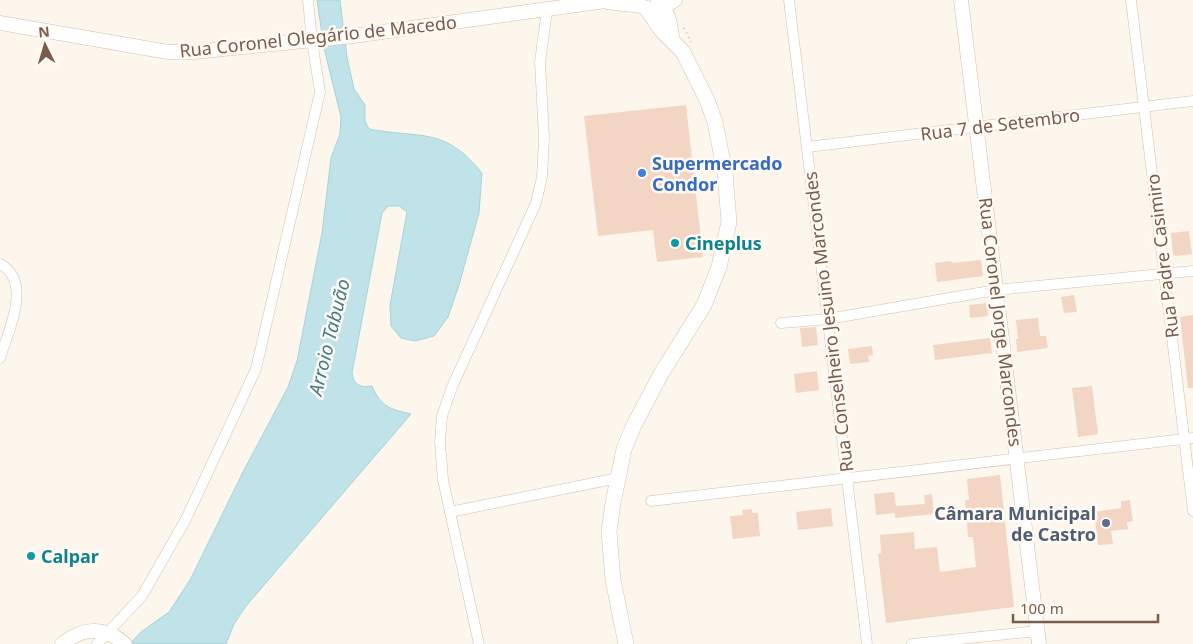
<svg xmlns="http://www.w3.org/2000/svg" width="1193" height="644" font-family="'Noto Sans',sans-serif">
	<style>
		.water { fill: #bfe3e8; stroke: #a5d3da }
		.building { fill: #f3d5c3 }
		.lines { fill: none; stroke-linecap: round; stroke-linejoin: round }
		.minor-casing { stroke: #d1beb0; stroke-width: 11 }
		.tertiary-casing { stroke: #d1beb0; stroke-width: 15 }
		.secondary-casing { stroke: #d6c0b0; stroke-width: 16 }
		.path { stroke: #d9b8a5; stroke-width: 2; stroke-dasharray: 1 4; stroke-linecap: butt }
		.minor { stroke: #fff; stroke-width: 10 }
		.tertiary { stroke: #fff; stroke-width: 14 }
		.secondary { stroke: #fff; stroke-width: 15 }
		.shop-dot { fill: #3f7fe0; stroke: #fffaf3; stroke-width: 2 }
		.culture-dot { fill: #0f9aa8; stroke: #fffaf3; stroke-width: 2 }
		.service-dot { fill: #5c6f8a; stroke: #fffaf3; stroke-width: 2 }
		.labels { text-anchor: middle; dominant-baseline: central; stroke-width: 5; stroke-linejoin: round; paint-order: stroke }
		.street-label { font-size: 18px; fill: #7a5c4d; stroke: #fffaf3 }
		.shop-label { font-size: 18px; font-weight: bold; fill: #366cbe; stroke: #fffaf3; text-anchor: start }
		.culture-label { font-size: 18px; font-weight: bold; fill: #0d838f; stroke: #fffaf3; text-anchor: start }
		.service-label { font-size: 18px; font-weight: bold; fill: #4e5e75; stroke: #fffaf3; text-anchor: end }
		.water-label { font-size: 19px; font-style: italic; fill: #437c86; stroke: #fffaf3 }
	</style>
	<rect width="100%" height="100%" fill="#fdf6ec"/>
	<!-- water -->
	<path class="water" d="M 317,0 L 340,0 L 347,57 L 354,89 L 365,105 L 365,121 L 369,129 C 421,139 444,126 482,173 L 479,213 L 459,285 L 448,317 L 434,336 L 415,341 L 401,338 L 391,326 L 390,305 L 407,212 L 399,206 L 388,206 L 382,213 L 352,373 C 354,385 360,388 372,386 C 381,407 390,409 411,414 L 246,606 L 234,624 L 226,644 L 130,644 L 141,632 L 169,612 L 190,580 L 244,470 L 288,387 L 297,361 L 322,233 L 331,158 L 340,134 L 341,117 L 324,48 Z"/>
	<!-- building -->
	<g class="building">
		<path d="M 686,105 L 703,257 L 657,262 L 653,230 L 598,236 L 584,116 Z"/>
		<path d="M 1189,231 L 1192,254 L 1176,256 L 1173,255 L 1171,233 Z"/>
		<path d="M 981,260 L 983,276 L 937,282 L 935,263 L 951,261 L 952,263 Z"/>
		<path d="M 1074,295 L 1077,312 L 1064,313 L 1061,297 Z"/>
		<path d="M 987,303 L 988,316 L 970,318 L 969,305 Z"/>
		<path d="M 1193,315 L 1193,388 L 1188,388 L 1180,317 Z"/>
		<path d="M 1038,318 L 1040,336 L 1046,336 L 1048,348 L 1017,352 L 1016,339 L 1018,339 L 1016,320 Z"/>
		<path d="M 816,327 L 818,345 L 802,347 L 800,328 Z"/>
		<path d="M 990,338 L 992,353 L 935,360 L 933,345 Z"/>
		<path d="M 872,346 L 873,355 L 868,356 L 869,362 L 850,364 L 848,349 Z"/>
		<path d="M 817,371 L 819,390 L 796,393 L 794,374 Z"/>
		<path d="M 1092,386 L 1098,434 L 1078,437 L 1072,388 Z"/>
		<path d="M 1000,475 L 1014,607 L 886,623 L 878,554 L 881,553 L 880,535 L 914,532 L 915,549 L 937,547 L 940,572 L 976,567 L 973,537 L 968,537 L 965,500 L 969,500 L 967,479 Z"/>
		<path d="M 894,492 L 896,506 L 925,504 L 924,495 L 932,494 L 934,514 L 895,518 L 895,513 L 876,515 L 874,494 Z"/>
		<path d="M 1130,500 L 1133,521 L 1127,522 L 1128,529 L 1111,531 L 1113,544 L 1098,545 L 1094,512 L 1121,508 L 1121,501 Z"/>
		<path d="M 831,508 L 833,526 L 798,530 L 796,512 Z"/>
		<path d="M 752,509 L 752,513 L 758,513 L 760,536 L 733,539 L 730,516 L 743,515 L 742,510 Z"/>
	</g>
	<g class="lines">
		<defs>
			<g id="minor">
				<path d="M 789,0 L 867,644"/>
				<path d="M 1131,0 L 1193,511"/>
				<path d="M 807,147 L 1193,101"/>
				<path d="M 0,264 C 33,281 8,332 0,358"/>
				<path d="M 781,323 L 828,319 L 996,290 L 1193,271"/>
				<path d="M 651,501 L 1193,438"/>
				<path d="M 450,512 L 618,478"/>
				<path d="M 97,644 L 142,596 L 186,519 L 256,369 L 320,92 L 312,41 L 308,0"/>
				<path d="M 479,644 L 443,480 L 440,442 L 442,416 L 452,387 L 536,203 L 542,177 L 544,138 L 540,62 L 547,10"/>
				<path d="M 912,644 L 1037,631"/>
			</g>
			<g id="tertiary">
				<path d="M 659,0 L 670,3 L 675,0"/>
				<path d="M 961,0 L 1039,644"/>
				<path d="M 607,2 L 641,6"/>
				<path d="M 0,23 L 168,52 L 194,52 L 353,36 L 613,0"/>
				<path d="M 62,644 C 83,627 104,626 125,644"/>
			</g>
			<g id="secondary">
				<path d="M 658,1 C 669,13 670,25 672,40"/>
				<path d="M 626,644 L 613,580 L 609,532 L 613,503 L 624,449 L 634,425 L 661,374 L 704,305 L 719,267 L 729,222 L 725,173 L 715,122 L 707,100 L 683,52 L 662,31 L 646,8"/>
			</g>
		</defs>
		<!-- minor casing -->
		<use href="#minor" class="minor-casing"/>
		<!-- tertiary casing -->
		<use href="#tertiary" class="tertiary-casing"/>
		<!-- secondary casing -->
		<use href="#secondary" class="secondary-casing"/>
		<!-- path -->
		<path class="path" d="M 684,28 L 691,42"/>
		<!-- minor -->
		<use href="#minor" class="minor"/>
		<!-- tertiary -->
		<use href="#tertiary" class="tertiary"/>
		<!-- secondary -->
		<use href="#secondary" class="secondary"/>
	</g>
	<!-- markers -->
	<circle class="shop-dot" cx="642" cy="173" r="5"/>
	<g class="culture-dot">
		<circle cx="675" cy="243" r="5"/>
		<circle cx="31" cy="556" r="5"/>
	</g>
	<circle class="service-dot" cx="1106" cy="523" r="5"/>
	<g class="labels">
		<!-- street labels -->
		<g class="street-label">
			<text transform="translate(318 36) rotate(-6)">Rua Coronel Olegário de Macedo</text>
			<text transform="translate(1000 124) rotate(-7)">Rua 7 de Setembro</text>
			<text transform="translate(1162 256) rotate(-97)">Rua Padre Casimiro</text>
			<text transform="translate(828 322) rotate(-97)">Rua Conselheiro Jesuino Marcondes</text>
			<text transform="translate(1001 322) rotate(83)">Rua Coronel Jorge Marcondes</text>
		</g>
		<!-- shop labels -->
		<g class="shop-label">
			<text x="652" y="163">Supermercado<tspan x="652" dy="21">Condor</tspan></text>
		</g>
		<!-- culture labels -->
		<g class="culture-label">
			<text x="685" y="243">Cineplus</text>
			<text x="41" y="556">Calpar</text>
		</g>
		<!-- service labels -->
		<g class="service-label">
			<text x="1096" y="513">Câmara Municipal<tspan x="1096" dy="21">de Castro</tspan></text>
		</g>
		<!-- water labels -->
		<g class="water-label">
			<text transform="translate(329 337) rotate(-76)">Arroio Tabuão</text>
		</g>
	</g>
	<!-- north arrow -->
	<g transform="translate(45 45) rotate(355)" stroke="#fffaf3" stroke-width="4" paint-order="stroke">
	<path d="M0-4L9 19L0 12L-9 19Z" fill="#7a5c4d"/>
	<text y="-8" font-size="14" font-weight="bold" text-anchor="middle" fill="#7a5c4d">N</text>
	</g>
	<!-- scale -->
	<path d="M1013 614v8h145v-8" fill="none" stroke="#7a5c4d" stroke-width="2.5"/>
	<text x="1020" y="614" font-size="15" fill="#7a5c4d" stroke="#fffaf3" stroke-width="4" paint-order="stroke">100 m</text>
</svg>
